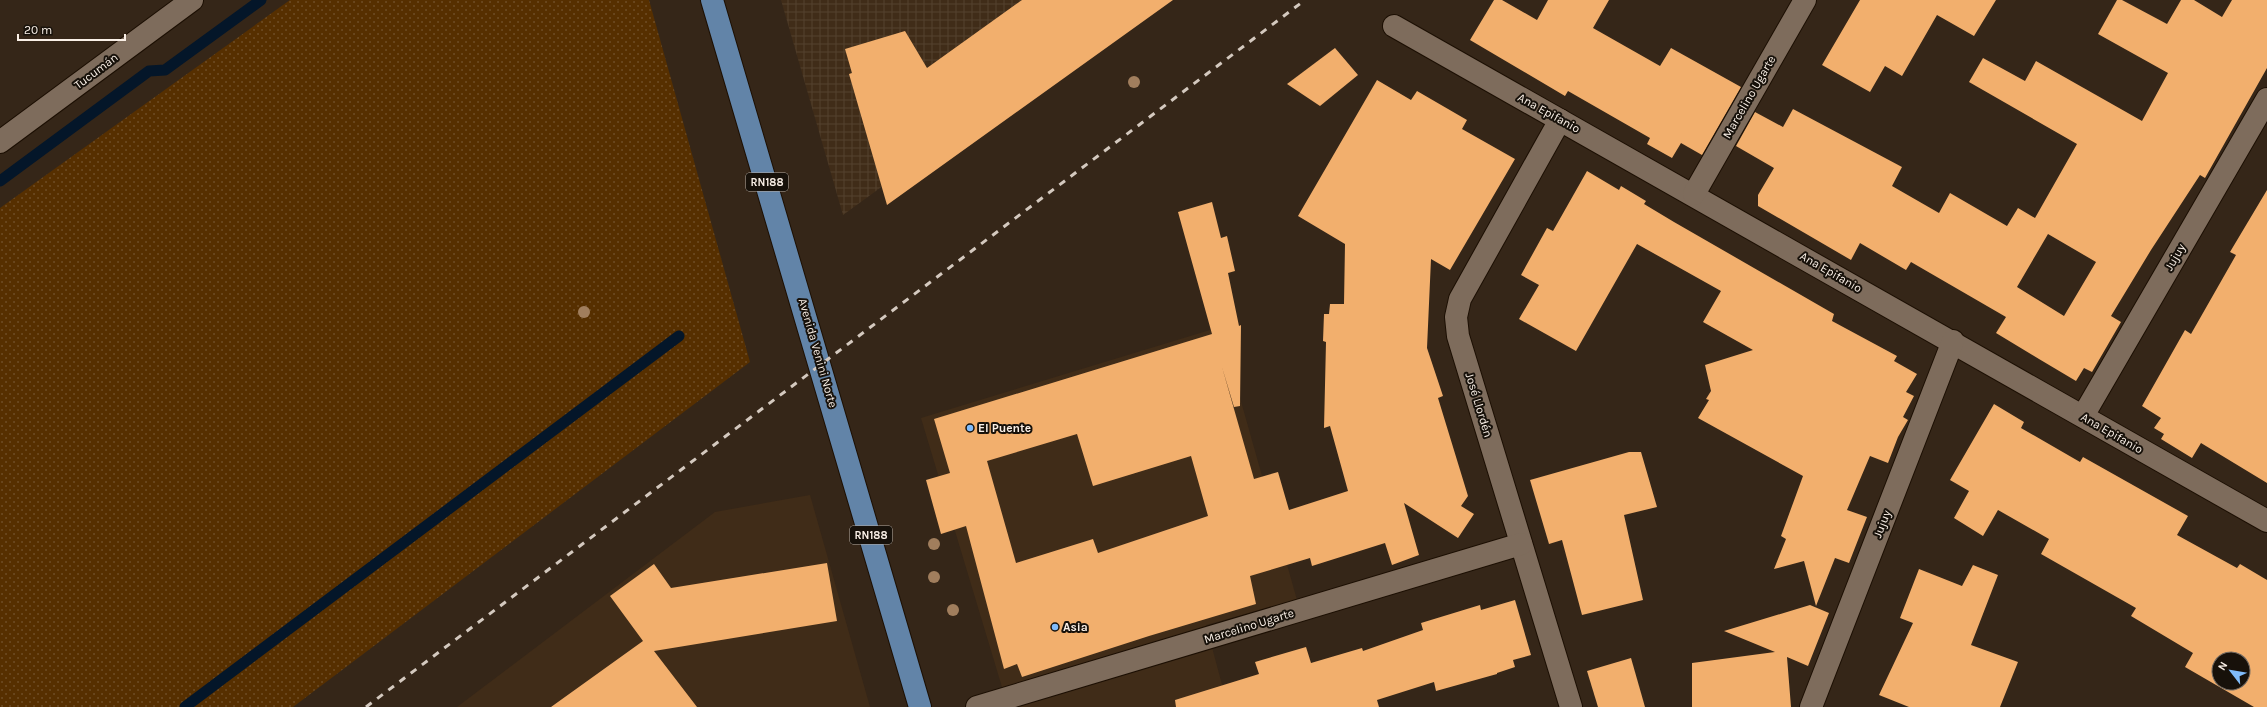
<svg xmlns="http://www.w3.org/2000/svg" width="2267" height="707" font-family="Karla,sans-serif">
	<style>
		.built { fill: #402c18 }
		.industrial { fill: url(#industrial-grid) }
		.grass { fill: url(#grass-dots) }
		.lines { fill: none; stroke-linecap: round; stroke-linejoin: round }
		.stream { stroke: #041629; stroke-width: 11 }
		.building { fill: #f2af6d; fill-rule: evenodd }
		.minor-casing { stroke: #1c0f03; stroke-width: 24 }
		.trunk-casing { stroke: #1c0f03; stroke-width: 24 }
		.minor { stroke: #7e6c5c; stroke-width: 22 }
		.trunk { stroke: #6284a8; stroke-width: 22 }
		.rail { stroke: #d4c9bf; stroke-width: 3; stroke-dasharray: 7 7; stroke-linecap: butt }
		.tree { fill: #a17e5d }
		.poi-dot { fill: #81bcfa; stroke: #17110a; stroke-width: 1.5 }
		.labels { text-anchor: middle; dominant-baseline: central; stroke-width: 4; stroke-linejoin: round; paint-order: stroke }
		.shield { fill: #17110a; stroke: #b6ada5; stroke-width: 1 }
		.shield-label { font-size: 11px; font-weight: bold; fill: #faf0e7 }
		.street-label { font-size: 12px; fill: #faf0e7; stroke: #17110a }
		.poi-label { font-size: 12px; font-weight: bold; fill: #faf0e7; stroke: #17110a; text-anchor: start }
	</style>
	<defs>
		<pattern id="industrial-grid" width="8" height="8" patternUnits="userSpaceOnUse"><rect width="8" height="8" fill="#402c18"/><path d="M0 4h8M4 0v8" fill="none" stroke="#53412e"/></pattern>
		<pattern id="grass-dots" width="8" height="8" patternUnits="userSpaceOnUse"><rect width="8" height="8" fill="#562f00"/><path d="M2 2h.1M6 6h.1" fill="none" stroke="#6f4d25" stroke-width="1.8" stroke-linecap="round"/></pattern>
	</defs>
	<rect width="100%" height="100%" fill="#352618"/>
	<!-- built -->
	<g class="built">
		<path d="M 1220,327 L 1297,600 L 1206,625 L 1228,707 L 1008,707 L 921,418 Z"/>
		<path d="M 810,495 L 870,707 L 457,707 L 715,512 Z"/>
	</g>
	<!-- industrial -->
	<path class="industrial" d="M 781,0 L 1138,0 L 843,215 Z"/>
	<!-- grass -->
	<path class="grass" d="M 290,0 L 649,0 L 750,362 L 293,707 L 0,707 L 0,208 Z"/>
	<g class="lines">
		<!-- stream -->
		<g class="stream">
			<path d="M 0,181 L 149,71 L 165,70 L 261,0"/>
			<path d="M 185,707 L 679,336"/>
		</g>
	</g>
	<!-- building -->
	<g class="building">
		<path d="M 1022,0 L 1173,0 L 887,205 L 849,74 L 852,73 L 845,49 L 905,31 L 927,68 Z"/>
		<path d="M 1494,0 L 1502,0 L 1537,20 L 1548,0 L 1609,0 L 1593,28 L 1660,66 L 1671,48 L 1741,87 L 1702,155 L 1681,143 L 1672,158 L 1647,144 L 1650,138 L 1568,91 L 1565,96 L 1470,40 Z"/>
		<path d="M 1860,0 L 1996,0 L 1974,36 L 1937,15 L 1902,76 L 1885,66 L 1870,92 L 1822,65 Z"/>
		<path d="M 2117,0 L 2122,0 L 2167,24 L 2181,0 L 2194,0 L 2222,17 L 2232,0 L 2267,0 L 2267,68 L 2205,178 L 2200,175 L 2151,250 L 2111,316 L 2121,322 L 2092,372 L 2084,368 L 2076,381 L 2039,359 L 1996,333 L 2006,317 L 1911,262 L 1906,270 L 1860,243 L 1851,260 L 1758,206 L 1758,195 L 1774,168 L 1736,146 L 1755,112 L 1783,127 L 1793,109 L 1902,167 L 1892,186 L 1939,213 L 1950,193 L 2007,226 L 2018,208 L 2035,218 L 2077,144 L 1969,82 L 1983,58 L 2025,81 L 2036,61 L 2142,121 L 2168,73 L 2098,34 ZM 2048,234 L 2096,262 L 2064,316 L 2017,287 Z"/>
		<path d="M 1335,48 L 1358,75 L 1320,106 L 1287,84 Z"/>
		<path d="M 1377,80 L 1411,100 L 1417,91 L 1467,120 L 1462,129 L 1515,159 L 1450,270 L 1431,259 L 1427,348 L 1443,396 L 1438,398 L 1468,496 L 1461,506 L 1474,514 L 1458,538 L 1404,503 L 1419,555 L 1392,565 L 1385,543 L 1312,566 L 1310,558 L 1250,576 L 1256,604 L 1149,636 L 1022,677 L 1017,664 L 1004,669 L 966,526 L 941,534 L 926,480 L 950,473 L 934,419 L 1212,334 L 1178,212 L 1212,202 L 1221,238 L 1227,236 L 1235,271 L 1228,273 L 1239,326 L 1241,325 L 1240,406 L 1234,407 L 1222,367 L 1254,479 L 1278,472 L 1289,510 L 1348,491 L 1330,426 L 1324,428 L 1326,342 L 1323,341 L 1324,314 L 1329,314 L 1330,304 L 1344,304 L 1345,244 L 1298,216 ZM 1077,434 L 1093,486 L 1191,456 L 1208,516 L 1098,553 L 1093,539 L 1016,563 L 987,461 Z"/>
		<path d="M 1587,171 L 1619,190 L 1621,186 L 1646,201 L 1644,204 L 1674,222 L 1834,314 L 1832,321 L 1897,356 L 1894,361 L 1917,374 L 1906,392 L 1914,396 L 1903,417 L 1908,420 L 1898,437 L 1888,463 L 1870,456 L 1847,510 L 1867,517 L 1849,563 L 1835,558 L 1816,606 L 1804,561 L 1774,569 L 1786,539 L 1781,536 L 1803,476 L 1698,418 L 1709,400 L 1706,399 L 1711,391 L 1705,365 L 1753,350 L 1703,322 L 1721,291 L 1637,244 L 1576,351 L 1519,319 L 1539,285 L 1521,275 L 1547,228 L 1553,231 Z"/>
		<path d="M 2267,190 L 2267,483 L 2201,443 L 2192,458 L 2161,439 L 2164,434 L 2154,428 L 2161,418 L 2142,406 L 2185,330 L 2191,334 L 2236,255 L 2230,252 Z"/>
		<path d="M 1994,404 L 2024,422 L 2021,428 L 2080,462 L 2083,457 L 2188,516 L 2177,535 L 2237,568 L 2240,564 L 2267,580 L 2267,707 L 2254,707 L 2185,667 L 2193,653 L 2131,616 L 2136,608 L 2041,554 L 2049,539 L 1998,510 L 1983,536 L 1954,518 L 1969,491 L 1950,480 ZM 2219,659 L 2243,659 L 2243,683 L 2219,683 Z"/>
		<path d="M 1629,452 L 1641,452 L 1657,507 L 1624,515 L 1643,600 L 1582,615 L 1562,540 L 1549,544 L 1530,480 Z"/>
		<path d="M 827,563 L 837,621 L 654,651 L 697,707 L 551,707 L 643,641 L 610,596 L 654,564 L 671,588 Z"/>
		<path d="M 1973,565 L 1998,575 L 1971,645 L 2018,662 L 2000,707 L 1909,707 L 1879,695 L 1913,623 L 1900,618 L 1919,569 L 1962,586 Z"/>
		<path d="M 1515,600 L 1531,655 L 1513,660 L 1515,667 L 1497,673 L 1497,674 L 1436,691 L 1434,682 L 1377,700 L 1379,707 L 1176,707 L 1175,700 L 1259,674 L 1255,662 L 1306,647 L 1311,663 L 1362,648 L 1363,651 L 1423,630 L 1421,623 L 1480,605 L 1481,610 Z"/>
		<path d="M 1810,605 L 1829,613 L 1808,666 L 1787,657 L 1791,707 L 1692,707 L 1692,663 L 1775,652 L 1724,631 Z"/>
		<path d="M 1631,658 L 1645,707 L 1598,707 L 1587,671 Z"/>
	</g>
	<g class="lines">
		<defs>
			<g id="minor">
				<path d="M 1394,26 L 2267,521"/>
				<path d="M 1560,120 L 1460,299 L 1456,317 L 1458,336 L 1571,707"/>
				<path d="M 0,142 L 192,0"/>
				<path d="M 1694,194 L 1805,0"/>
				<path d="M 2083,416 L 2267,99"/>
				<path d="M 977,707 L 1521,544"/>
				<path d="M 1811,707 L 1953,341"/>
			</g>
			<path id="trunk" d="M 712,0 L 920,707"/>
		</defs>
		<!-- minor casing -->
		<use href="#minor" class="minor-casing"/>
		<!-- trunk casing -->
		<use href="#trunk" class="trunk-casing"/>
		<!-- minor -->
		<use href="#minor" class="minor"/>
		<!-- trunk -->
		<use href="#trunk" class="trunk"/>
		<!-- rail -->
		<path class="rail" d="M 366,707 L 1305,0"/>
	</g>
	<!-- trees -->
	<g class="tree">
		<circle cx="1134" cy="82" r="6"/>
		<circle cx="584" cy="312" r="6"/>
		<circle cx="934" cy="544" r="6"/>
		<circle cx="934" cy="577" r="6"/>
		<circle cx="953" cy="610" r="6"/>
	</g>
	<!-- markers -->
	<g class="poi-dot">
		<circle cx="970" cy="428" r="4"/>
		<circle cx="1055" cy="627" r="4"/>
	</g>
	<g class="labels">
		<!-- shield labels -->
		<g class="shield">
			<rect x="746" y="173" width="42" height="18" rx="3"/>
			<rect x="850" y="526" width="42" height="18" rx="3"/>
		</g>
		<g class="shield-label">
			<text x="767" y="182">RN188</text>
			<text x="871" y="535">RN188</text>
		</g>
		<!-- street labels -->
		<g class="street-label">
			<text transform="translate(96 71) rotate(-37)">Tucumán</text>
			<text transform="translate(1749 97) rotate(-60)">Marcelino Ugarte</text>
			<text transform="translate(1549 113) rotate(29)">Ana Epifanio</text>
			<text transform="translate(2175 257) rotate(-60)">Jujuy</text>
			<text transform="translate(1831 272) rotate(30)">Ana Epifanio</text>
			<text transform="translate(818 353) rotate(74)">Avenida Venini Norte</text>
			<text transform="translate(1479 405) rotate(73)">José Llordén</text>
			<text transform="translate(2112 433) rotate(30)">Ana Epifanio</text>
			<text transform="translate(1882 524) rotate(-69)">Jujuy</text>
			<text transform="translate(1249 626) rotate(-17)">Marcelino Ugarte</text>
		</g>
		<!-- poi labels -->
		<g class="poi-label">
			<text x="978" y="428">El Puente</text>
			<text x="1063" y="627">Asia</text>
		</g>
	</g>
	<!-- north arrow -->
	<g transform="translate(2231 671) rotate(301)"><circle r="19" fill="#17110a" stroke="#726a62"/>
	<path d="M0-3L7 15L0 10L-7 15Z" fill="#81bcfa"/>
	<text y="-6" font-size="11" font-weight="bold" text-anchor="middle" fill="#faf0e7">N</text>
	</g>
	<!-- scale -->
	<path d="M18 34v6h107v-6" fill="none" stroke="#faf0e7" stroke-width="2"/>
	<text x="24" y="34" font-size="12" fill="#faf0e7" stroke="#17110a" stroke-width="3" paint-order="stroke">20 m</text>
</svg>
